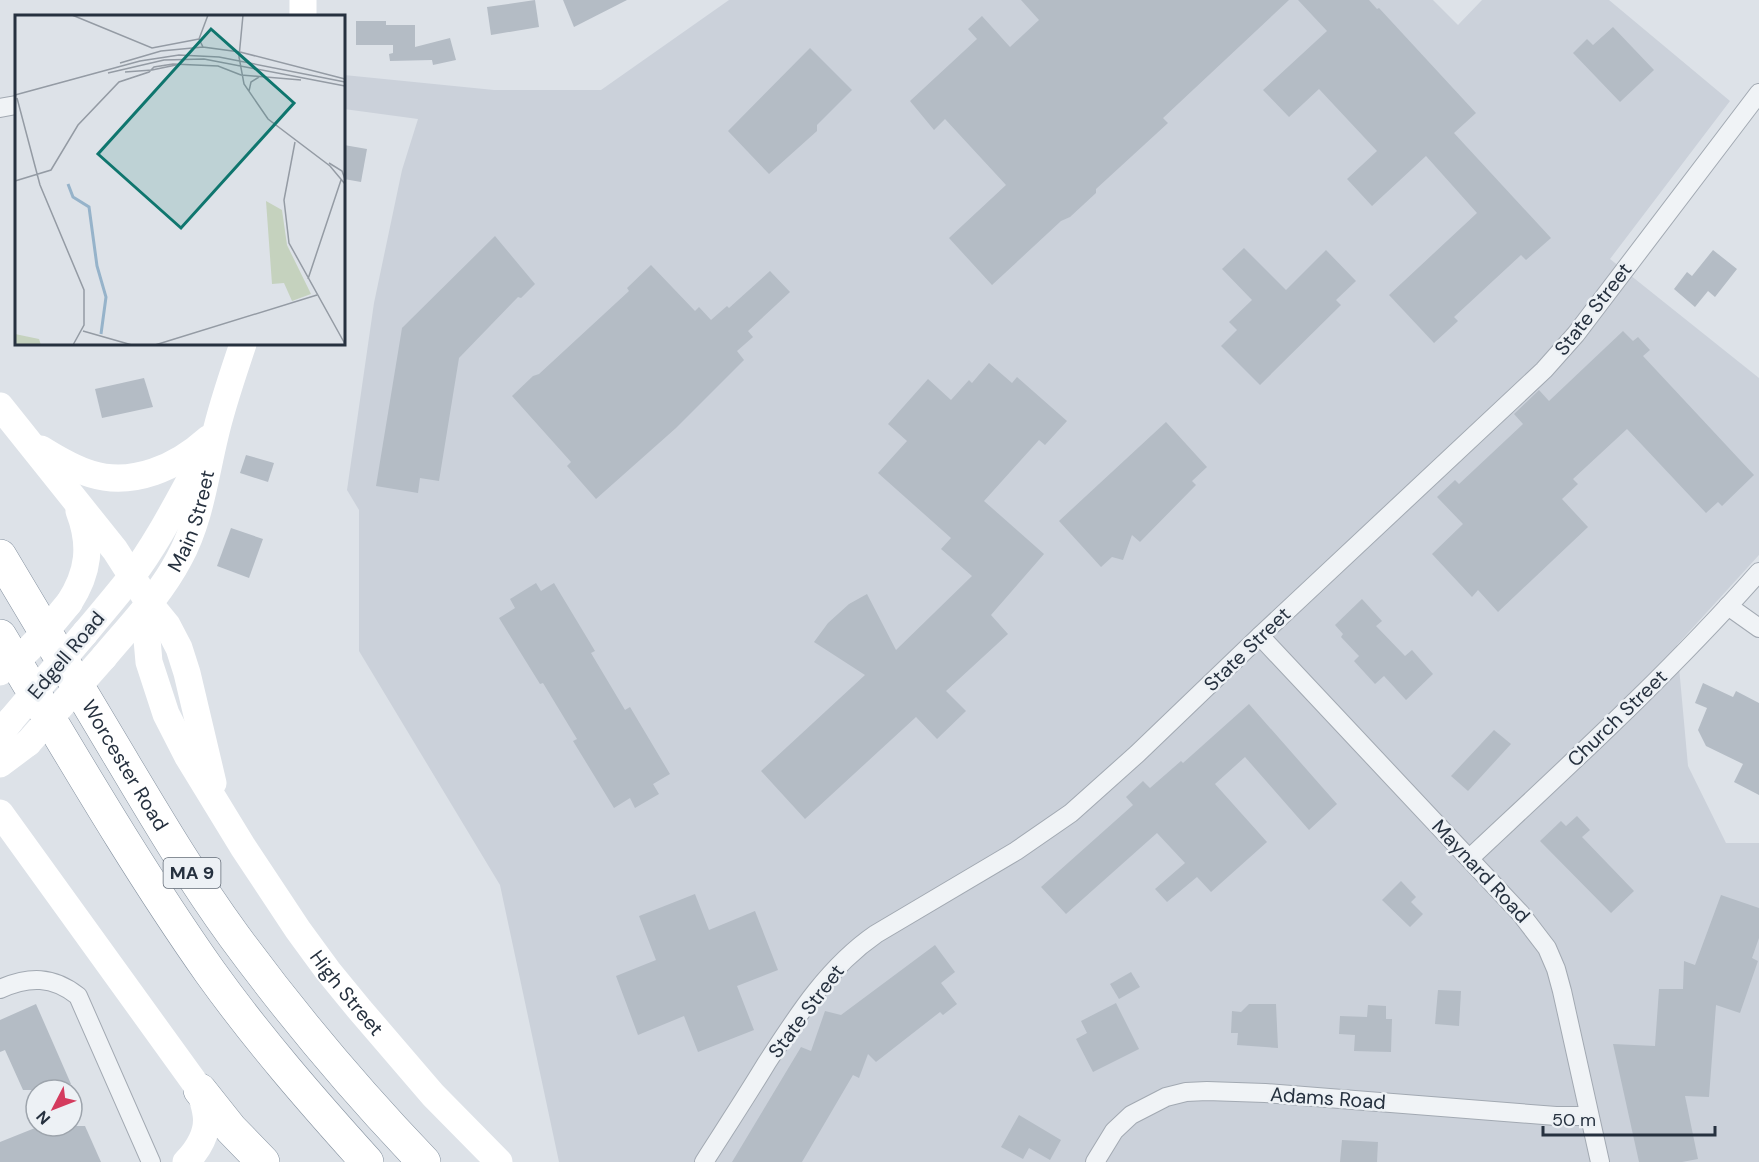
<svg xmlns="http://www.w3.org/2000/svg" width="1759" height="1162" font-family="'DM Sans',sans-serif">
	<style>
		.built { fill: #cbd1da }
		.building { fill: #b4bcc5 }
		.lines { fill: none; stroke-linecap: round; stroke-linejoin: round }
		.street-casing { stroke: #a2a9b2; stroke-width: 20 }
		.highway-casing { stroke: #84919f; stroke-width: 34 }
		.street { stroke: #f0f3f6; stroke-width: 18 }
		.secondary { stroke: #fff; stroke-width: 27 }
		.highway { stroke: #fff; stroke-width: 33 }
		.secondary-bridge { stroke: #fff; stroke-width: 27 }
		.labels { text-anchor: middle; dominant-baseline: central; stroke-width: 5; stroke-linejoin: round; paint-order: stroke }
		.shield { fill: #edf1f5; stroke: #626b76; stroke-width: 1.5 }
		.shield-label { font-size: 18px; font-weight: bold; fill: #26313f }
		.street-label { font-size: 20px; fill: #26313f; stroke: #edf1f5 }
		.inset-river { fill: none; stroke: #96b3ca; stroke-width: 3 }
		.inset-road { fill: none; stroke: #949ba4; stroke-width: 1.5 }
		.view { fill: #0f766e; fill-opacity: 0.15; stroke: #0f766e; stroke-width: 3 }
		.inset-edge { fill: none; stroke: #26313f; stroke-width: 3 }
	</style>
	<rect width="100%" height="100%" fill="#dde2e8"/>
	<!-- built -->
	<path class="built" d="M 729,0 L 1433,0 L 1458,25 L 1482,0 L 1609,0 L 1730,101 L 1610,259 L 1759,378 L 1759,555 L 1677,645 L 1688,766 L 1726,843 L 1759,843 L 1759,1162 L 559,1162 L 500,885 L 359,651 L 359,510 L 347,490 L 374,303 L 402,170 L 418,119 L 344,109 L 344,75 L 494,90 L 601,90 Z"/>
	<!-- building -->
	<g class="building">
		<path d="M 535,0 L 539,27 L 491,35 L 487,7 Z"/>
		<path d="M 563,0 L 627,0 L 574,27 Z"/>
		<path d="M 1021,0 L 1289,0 L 1163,118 L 1168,123 L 1096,189 L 1096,193 L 1070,217 L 1061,221 L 992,285 L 949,238 L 1006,185 L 945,119 L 934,130 L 910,101 L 977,39 L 968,29 L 982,16 L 1010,47 L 1039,20 Z"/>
		<path d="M 1298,0 L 1369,0 L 1377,9 L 1379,8 L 1476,113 L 1454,133 L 1551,238 L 1526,260 L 1521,255 L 1454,317 L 1458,321 L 1434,343 L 1389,295 L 1477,213 L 1426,156 L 1372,206 L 1347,179 L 1377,151 L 1319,89 L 1289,117 L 1263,90 L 1327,31 Z"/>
		<path d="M 356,21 L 386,21 L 386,25 L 415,25 L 415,47 L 450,38 L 456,60 L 433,65 L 432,60 L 390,61 L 389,54 L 393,53 L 393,45 L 356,45 Z"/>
		<path d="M 1613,27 L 1654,70 L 1620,102 L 1573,53 L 1587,39 L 1593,45 Z"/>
		<path d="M 810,48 L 852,90 L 817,125 L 817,131 L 769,174 L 728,131 Z"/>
		<path d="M 344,145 L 367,149 L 361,182 L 344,179 Z"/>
		<path d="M 495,236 L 535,284 L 521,298 L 518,297 L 459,358 L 439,481 L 420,478 L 418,493 L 376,486 L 402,328 Z"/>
		<path d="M 1244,248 L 1286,290 L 1326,250 L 1356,281 L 1336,300 L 1341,305 L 1260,385 L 1221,346 L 1237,330 L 1229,322 L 1252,300 L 1222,269 Z"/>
		<path d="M 1713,250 L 1737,269 L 1715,297 L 1708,291 L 1695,307 L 1674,289 L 1687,272 L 1692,276 Z"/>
		<path d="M 651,265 L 695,311 L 699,307 L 711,320 L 727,306 L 729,308 L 770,271 L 790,292 L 748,331 L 753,337 L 737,351 L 744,360 L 676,428 L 596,499 L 567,466 L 571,462 L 512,396 L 533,376 L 539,374 L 629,291 L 627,288 Z"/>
		<path d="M 1623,331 L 1633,341 L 1638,337 L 1650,350 L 1643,356 L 1754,475 L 1722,506 L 1718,502 L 1706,513 L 1627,429 L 1573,479 L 1578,484 L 1562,499 L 1588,527 L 1498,612 L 1478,590 L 1472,597 L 1432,554 L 1463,524 L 1437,497 L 1455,480 L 1459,484 L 1523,424 L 1514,414 L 1539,390 L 1549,401 Z"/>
		<path d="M 989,363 L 1012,383 L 1017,377 L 1067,421 L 1045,445 L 1039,440 L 984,501 L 1044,554 L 991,615 L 1008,634 L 946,691 L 966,711 L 937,739 L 916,717 L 805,819 L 761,771 L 865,675 L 814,642 L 828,623 L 849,604 L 867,594 L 896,650 L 972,576 L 941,549 L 951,538 L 878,473 L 907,441 L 888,424 L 928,379 L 951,400 L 969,380 L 972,383 Z"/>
		<path d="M 144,378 L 153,407 L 102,418 L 95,389 Z"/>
		<path d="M 1166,422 L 1207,467 L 1192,481 L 1196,485 L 1140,542 L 1132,535 L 1123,560 L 1112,557 L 1101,567 L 1059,521 Z"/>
		<path d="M 246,455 L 274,463 L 268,482 L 240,473 Z"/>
		<path d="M 231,528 L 263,539 L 249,578 L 217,566 Z"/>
		<path d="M 536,583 L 541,591 L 554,583 L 595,651 L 591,653 L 625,710 L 630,707 L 670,774 L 653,784 L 659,794 L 635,808 L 630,798 L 614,808 L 573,741 L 577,739 L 543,683 L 540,684 L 499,618 L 515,608 L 510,599 Z"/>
		<path d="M 1362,599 L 1382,621 L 1376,626 L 1405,656 L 1412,650 L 1433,674 L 1406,700 L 1384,676 L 1375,684 L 1354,661 L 1359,656 L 1341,637 L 1343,634 L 1335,625 Z"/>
		<path d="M 1703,683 L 1733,697 L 1736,691 L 1759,703 L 1759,795 L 1734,782 L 1743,764 L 1706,746 L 1698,730 L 1707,708 L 1695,703 Z"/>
		<path d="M 1249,704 L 1337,804 L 1309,830 L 1245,757 L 1215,784 L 1267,842 L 1211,892 L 1197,877 L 1167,902 L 1155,889 L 1185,863 L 1157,833 L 1066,914 L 1041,887 L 1133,805 L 1126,797 L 1143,781 L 1150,788 L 1181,761 L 1183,763 Z"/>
		<path d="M 1494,730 L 1511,744 L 1468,791 L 1451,776 Z"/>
		<path d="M 1577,816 L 1590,830 L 1582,837 L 1634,891 L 1611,913 L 1540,841 L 1561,821 L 1566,826 Z"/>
		<path d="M 1401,881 L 1416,897 L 1411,902 L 1423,914 L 1410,927 L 1382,900 Z"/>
		<path d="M 695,894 L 709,930 L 755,911 L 778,970 L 737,986 L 754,1030 L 698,1052 L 684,1016 L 638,1035 L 616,976 L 656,960 L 639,916 Z"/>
		<path d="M 1721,895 L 1759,908 L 1759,938 L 1752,958 L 1758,961 L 1740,1013 L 1716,1005 L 1709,1097 L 1685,1096 L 1698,1159 L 1682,1162 L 1639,1162 L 1613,1044 L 1655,1046 L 1659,989 L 1683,989 L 1684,961 L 1695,965 Z"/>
		<path d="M 935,945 L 955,972 L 941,983 L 957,1004 L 943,1015 L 940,1012 L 876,1062 L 868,1054 L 859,1078 L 853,1075 L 802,1162 L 732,1162 L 801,1047 L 811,1051 L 825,1011 L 841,1015 Z"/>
		<path d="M 1131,972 L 1140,987 L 1119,999 L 1110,984 Z"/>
		<path d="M 1438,990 L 1461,991 L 1459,1026 L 1435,1024 Z"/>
		<path d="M 1116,1003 L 1139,1049 L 1093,1072 L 1076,1039 L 1087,1033 L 1081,1021 Z"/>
		<path d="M 36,1004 L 71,1084 L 67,1085 L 70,1090 L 23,1090 L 5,1050 L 0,1052 L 0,1020 Z"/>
		<path d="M 1249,1004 L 1276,1004 L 1278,1048 L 1237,1045 L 1238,1033 L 1231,1033 L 1232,1011 L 1241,1012 Z"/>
		<path d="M 1368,1005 L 1386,1006 L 1386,1019 L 1392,1019 L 1391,1052 L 1354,1051 L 1355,1035 L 1339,1034 L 1340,1016 L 1367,1017 Z"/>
		<path d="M 1019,1115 L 1061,1140 L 1050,1160 L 1029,1148 L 1023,1159 L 1001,1147 Z"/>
		<path d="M 40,1126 L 85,1126 L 101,1162 L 0,1162 L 0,1142 Z"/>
		<path d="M 1342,1140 L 1378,1142 L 1377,1162 L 1340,1162 Z"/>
	</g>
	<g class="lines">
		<defs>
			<g id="street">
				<path d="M 0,108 L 16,105"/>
				<path d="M 1728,606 L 1759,628"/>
				<path d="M 1260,636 L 1521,914 L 1547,948 L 1556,969 L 1562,991 L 1600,1162"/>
				<path d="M 1470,858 C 1569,765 1669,674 1759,572"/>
				<path d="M 0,989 C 29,976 53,976 78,996 L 151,1162"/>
				<path d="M 704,1162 C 725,1129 746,1097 766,1064 C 797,1016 828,967 876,934 L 1016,851 L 1071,813 L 1137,754 L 1260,636 L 1544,370 L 1576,334 L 1759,93"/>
				<path d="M 1095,1162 L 1114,1131 L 1131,1115 L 1166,1097 L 1186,1092 L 1207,1091 L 1265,1093 L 1556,1116 L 1589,1116"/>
			</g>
			<g id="highway">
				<path id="s3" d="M 0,556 C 39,621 78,686 117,752 C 154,814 191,877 234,936 C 292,1015 356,1091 424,1162"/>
				<path d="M 0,636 C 68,749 134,864 210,972 C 258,1039 312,1101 367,1162"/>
				<path d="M 200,1090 L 231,1129 L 263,1162"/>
			</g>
		</defs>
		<!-- street casing -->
		<use href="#street" class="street-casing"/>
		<!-- highway casing -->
		<use href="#highway" class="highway-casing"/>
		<!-- street -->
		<use href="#street" class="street"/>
		<!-- secondary -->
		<g class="secondary">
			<path d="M 303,0 L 303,16"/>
			<path d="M 0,406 L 115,550 L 149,603 L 167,625 L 179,648 L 187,673 L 213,783"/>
			<path d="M 41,449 C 57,459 74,469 91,474 C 133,487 177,467 208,439"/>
			<path d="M 69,603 C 89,572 92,545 79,511"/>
			<path id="s1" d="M 149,603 L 146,628 L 149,662 L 166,714 L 188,757 L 243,847 L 298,930 L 328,971 L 360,1010 L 433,1095 L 499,1162"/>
			<path d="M 85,633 C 101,614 117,595 132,576 C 159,540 179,499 201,460"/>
			<path id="s2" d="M 104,657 C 130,626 160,595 179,559 C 200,521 205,477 215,436 C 222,405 233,374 243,344"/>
			<path d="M 0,735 L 11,720"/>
			<path d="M 0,764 L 28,743"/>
			<path d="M 0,813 L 200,1090 C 202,1098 205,1106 206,1114 C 209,1132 198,1150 186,1162"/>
		</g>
		<!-- highway -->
		<use href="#highway" class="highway"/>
		<!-- secondary-bridge -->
		<g class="secondary-bridge">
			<path d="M 0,672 C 28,655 48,628 69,603"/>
			<path d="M 11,720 L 85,633"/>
			<path d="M 28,743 L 104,657"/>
		</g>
	</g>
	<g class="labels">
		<!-- shield labels -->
		<rect class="shield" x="163.5" y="858" width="57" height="30" rx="4.5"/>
		<g class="shield-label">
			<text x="192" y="873">MA 9</text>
		</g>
		<!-- street labels -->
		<g class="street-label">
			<text transform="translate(1593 309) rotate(-52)">State Street</text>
			<text stroke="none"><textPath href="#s2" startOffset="164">Main Street</textPath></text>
			<text transform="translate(1247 649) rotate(-44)">State Street</text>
			<text transform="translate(66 655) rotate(-50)">Edgell Road</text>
			<text transform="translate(1617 718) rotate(-44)">Church Street</text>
			<text stroke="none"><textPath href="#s3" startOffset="244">Worcester Road</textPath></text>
			<text transform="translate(1481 871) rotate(47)">Maynard Road</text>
			<text stroke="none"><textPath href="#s1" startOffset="447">High Street</textPath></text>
			<text transform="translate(806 1011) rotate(-53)">State Street</text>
			<text transform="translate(1328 1098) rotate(4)">Adams Road</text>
		</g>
	</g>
	<!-- overview -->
	<g transform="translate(15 15)">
		<rect width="330" height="330" fill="#dde2e8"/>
		<path d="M 251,186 L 267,195 L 272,230 L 296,279 L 277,286 L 269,268 L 257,269 ZM 0,319 L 24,324 L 26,330 L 0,330 Z" fill="#c5d2be"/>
		<path class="inset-river" d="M 53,169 L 58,182 L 74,192 L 82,251 L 91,282 L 86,319"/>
		<path class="inset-road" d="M 57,0 L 137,33 L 184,24M 228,0 L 224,42 L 229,69 L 253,104 L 315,151 L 330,169M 184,24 L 188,32 L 225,37 L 330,64M 184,24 L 193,0M 105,48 L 146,36 L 188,32M 137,55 L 161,50M 110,57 L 137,55M 93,58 L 149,45 L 189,44 L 330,71M 226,60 L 286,65M 234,76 L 236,67 L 244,62M 0,80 L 125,46 L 164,40 L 204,42 L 330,67M 2,83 L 25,170 L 69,275 L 69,310 L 58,330M 280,127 L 269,185 L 274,228 L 330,329M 314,148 L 327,156 L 330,164M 0,166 L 36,155 L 63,110 L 104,67 L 134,57 L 139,52 L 158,49 L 203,51 L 226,60M 293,264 L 326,165M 68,316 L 117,330M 140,330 L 302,280"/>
		<path class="view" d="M 196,14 L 279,88 L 166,213 L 83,139 Z"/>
		<rect width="330" height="330" class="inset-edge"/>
	</g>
	<!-- north arrow -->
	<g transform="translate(54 1108) rotate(228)"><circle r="28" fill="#edf1f5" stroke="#9da4ac" stroke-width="1.5"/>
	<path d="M0-4.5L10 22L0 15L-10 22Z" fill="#d43b5e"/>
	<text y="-9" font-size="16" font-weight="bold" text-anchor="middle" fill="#26313f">N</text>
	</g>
	<!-- scale -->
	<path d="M1543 1126v9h172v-9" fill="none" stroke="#26313f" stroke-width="3"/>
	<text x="1552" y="1126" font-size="18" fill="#26313f" stroke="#edf1f5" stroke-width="4.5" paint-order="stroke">50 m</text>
</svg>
